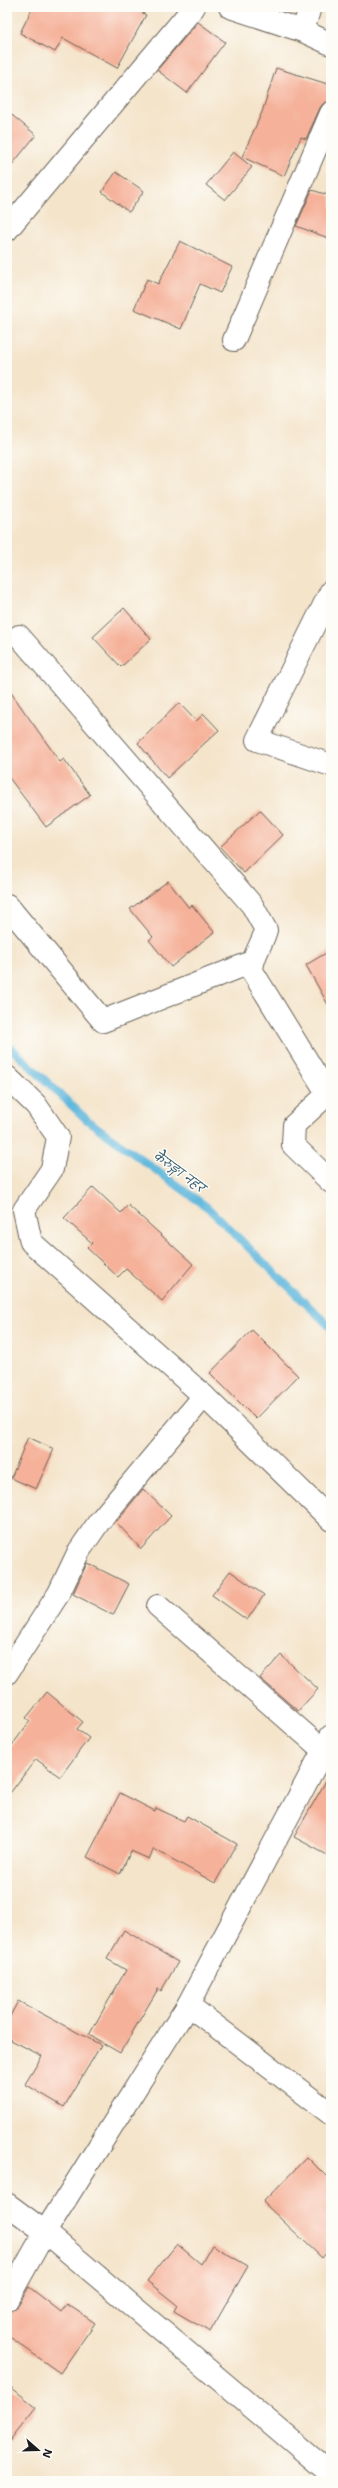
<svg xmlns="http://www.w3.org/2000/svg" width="338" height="2488" font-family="'Shantell Sans','Playpen Sans Deva',sans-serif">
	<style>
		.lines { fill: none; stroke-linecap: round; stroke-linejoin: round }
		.stream { stroke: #5db6db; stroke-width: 8 }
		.building { fill: #f5b199 }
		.minor-casing { stroke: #686259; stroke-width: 24 }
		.minor { stroke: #fff; stroke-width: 22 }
		.labels { text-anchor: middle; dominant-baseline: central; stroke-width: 3; stroke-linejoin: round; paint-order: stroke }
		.water-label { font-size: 12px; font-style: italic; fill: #396172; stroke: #fdfcf7 }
	</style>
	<rect width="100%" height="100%" fill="#fdfcf7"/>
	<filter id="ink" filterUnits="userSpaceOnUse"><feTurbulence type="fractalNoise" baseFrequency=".025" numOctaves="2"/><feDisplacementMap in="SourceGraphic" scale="8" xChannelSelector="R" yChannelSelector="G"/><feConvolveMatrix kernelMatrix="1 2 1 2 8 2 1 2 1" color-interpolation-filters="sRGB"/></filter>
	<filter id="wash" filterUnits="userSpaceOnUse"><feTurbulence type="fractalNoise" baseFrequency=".012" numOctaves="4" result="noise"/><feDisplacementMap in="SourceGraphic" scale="16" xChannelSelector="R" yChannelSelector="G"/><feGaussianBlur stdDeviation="0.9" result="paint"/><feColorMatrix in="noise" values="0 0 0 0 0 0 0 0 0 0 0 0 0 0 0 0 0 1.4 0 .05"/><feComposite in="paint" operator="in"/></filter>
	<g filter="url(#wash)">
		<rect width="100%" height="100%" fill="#f4e4ca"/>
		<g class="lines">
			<!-- stream -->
			<path class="stream" d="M 7,1044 L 87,1120 L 207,1207 L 331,1328"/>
		</g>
		<g id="blocks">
			<!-- building -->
			<g class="building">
				<path d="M 33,7 L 132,7 L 146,15 L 117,68 L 63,38 L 55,52 L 20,33 Z"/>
				<path d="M 198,22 L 225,42 L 187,93 L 157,70 Z"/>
				<path d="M 276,68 L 331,85 L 331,101 L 324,103 L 320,108 L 306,139 L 301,137 L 284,176 L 242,157 L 262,112 Z"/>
				<path d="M 7,111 L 36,135 L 7,171 Z"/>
				<path d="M 233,152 L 252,167 L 225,200 L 206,185 Z"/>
				<path d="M 116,172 L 144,191 L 129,212 L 102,192 Z"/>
				<path d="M 312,190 L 331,196 L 331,239 L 296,226 Z"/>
				<path d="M 180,241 L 232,267 L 220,293 L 200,284 L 181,329 L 134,309 L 147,279 L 158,284 Z"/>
				<path d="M 124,608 L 151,639 L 121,667 L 93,637 Z"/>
				<path d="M 7,687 L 60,762 L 64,759 L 90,795 L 46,827 L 7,775 Z"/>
				<path d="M 179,703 L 196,721 L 204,714 L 219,730 L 167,778 L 138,743 Z"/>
				<path d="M 260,810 L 283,835 L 244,873 L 220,847 Z"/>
				<path d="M 168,881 L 189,908 L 192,905 L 214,932 L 171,967 L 149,940 L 153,937 L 130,909 Z"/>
				<path d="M 331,950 L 331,1010 L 306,965 Z"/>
				<path d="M 93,1187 L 121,1213 L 128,1205 L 193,1264 L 162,1301 L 126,1269 L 118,1277 L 87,1248 L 92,1243 L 64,1218 Z"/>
				<path d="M 252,1330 L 298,1376 L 256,1419 L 210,1373 Z"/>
				<path d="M 28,1437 L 54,1449 L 36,1489 L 11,1478 Z"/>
				<path d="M 143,1489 L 171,1516 L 141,1549 L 116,1522 Z"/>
				<path d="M 87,1563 L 129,1584 L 113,1615 L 73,1594 Z"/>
				<path d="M 230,1571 L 264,1595 L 247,1620 L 212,1595 Z"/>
				<path d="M 281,1655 L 318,1689 L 298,1711 L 260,1678 Z"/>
				<path d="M 47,1692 L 83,1722 L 77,1729 L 89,1738 L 60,1777 L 36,1759 L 7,1797 L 7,1752 L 30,1721 L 26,1718 Z"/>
				<path d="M 331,1772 L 331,1857 L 294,1837 Z"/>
				<path d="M 120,1793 L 155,1811 L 156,1808 L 184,1821 L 187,1816 L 237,1844 L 215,1883 L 154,1849 L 149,1859 L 131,1851 L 120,1874 L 87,1857 Z"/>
				<path d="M 124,1930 L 178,1962 L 161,1991 L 158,1989 L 120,2053 L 89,2035 L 126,1970 L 107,1959 Z"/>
				<path d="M 18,2001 L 101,2045 L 64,2107 L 25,2084 L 42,2056 L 7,2038 L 7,2022 Z"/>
				<path d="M 307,2157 L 331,2181 L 331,2247 L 322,2258 L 263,2202 Z"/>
				<path d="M 177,2244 L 201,2264 L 212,2245 L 248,2266 L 210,2332 L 174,2311 L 177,2305 L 147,2281 Z"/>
				<path d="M 29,2287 L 61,2312 L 67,2304 L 95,2323 L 60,2373 L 7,2335 L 7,2312 L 18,2306 Z"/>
				<path d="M 7,2384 L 36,2407 L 7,2444 Z"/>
			</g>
		</g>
	</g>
	<g filter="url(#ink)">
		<use href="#blocks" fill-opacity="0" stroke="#686259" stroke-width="1"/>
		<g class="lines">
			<defs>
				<g id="minor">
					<path d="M 230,7 L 303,31 L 331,44"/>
					<path d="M 303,31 L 310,7"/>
					<path d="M 7,230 L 194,7"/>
					<path d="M 234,340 L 331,113"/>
					<path d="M 331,591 L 257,740 L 331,765"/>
					<path d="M 19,636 L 252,905 L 266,930 C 262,945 252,956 252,971 L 327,1093"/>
					<path d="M 7,905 L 103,1021 L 252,962"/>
					<path d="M 7,1077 L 36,1105 L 58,1137 L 52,1169 L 24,1210 L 31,1242 L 204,1396 L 331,1520"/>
					<path d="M 331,1091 L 294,1125 L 293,1145 L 331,1182"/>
					<path d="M 158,1606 L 331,1757"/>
					<path d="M 7,1673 L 59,1593 L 79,1551 L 99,1522 L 204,1396"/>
					<path d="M 188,2005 L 331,2114"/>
					<path d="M 7,2204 L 45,2232 L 331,2474"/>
					<path d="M 7,2300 L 45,2232 L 188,2005 L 331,1736"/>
				</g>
			</defs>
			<!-- minor casing -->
			<use href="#minor" class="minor-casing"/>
			<!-- minor -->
			<use href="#minor" class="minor"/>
		</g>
	</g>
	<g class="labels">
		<!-- water labels -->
		<g class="water-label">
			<text transform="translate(179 1172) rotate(36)">केेरुङ्गा नहर</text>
		</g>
	</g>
	<!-- margin -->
	<rect width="338" height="2488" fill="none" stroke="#fdfcf7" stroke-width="24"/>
	<!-- north arrow -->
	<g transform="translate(38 2450) rotate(110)" stroke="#fdfcf7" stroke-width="3" paint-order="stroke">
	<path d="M0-3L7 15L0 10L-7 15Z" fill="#1c1c1c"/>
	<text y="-6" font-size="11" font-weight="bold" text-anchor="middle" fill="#1c1c1c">N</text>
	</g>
</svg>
